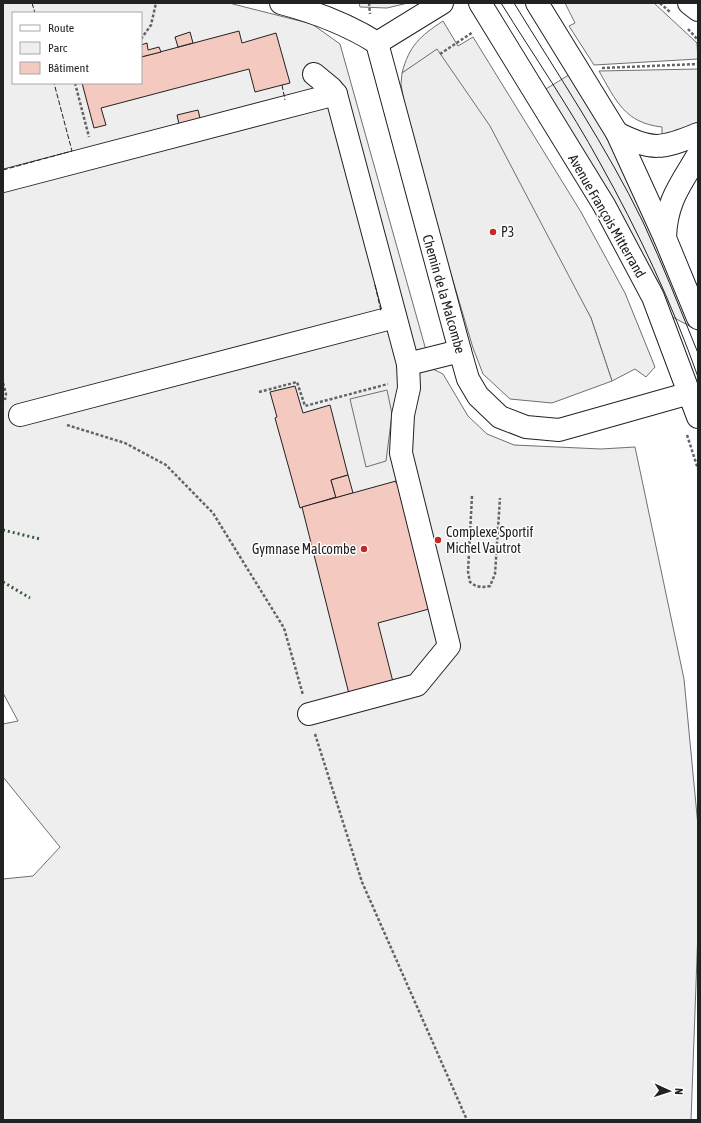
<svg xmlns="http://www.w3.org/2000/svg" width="701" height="1123" font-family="'Asap Condensed',sans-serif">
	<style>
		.green { fill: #eee; stroke: #6f6f6f; fill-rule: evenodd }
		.parking { fill: #ededed; stroke: #6f6f6f }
		.building { fill: #f3c9c0; stroke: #222 }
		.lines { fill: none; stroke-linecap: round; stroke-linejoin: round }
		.minor-casing { stroke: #222; stroke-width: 24 }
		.major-casing { stroke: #222; stroke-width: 24 }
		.path { stroke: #646464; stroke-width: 2.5; stroke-dasharray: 3 2; stroke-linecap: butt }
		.minor { stroke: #fff; stroke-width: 22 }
		.major { stroke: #fff; stroke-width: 22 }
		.tram { stroke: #222; stroke-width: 1 }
		.hedge { stroke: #2f5e38; stroke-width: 3; stroke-dasharray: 2 3; stroke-linecap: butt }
		.fence { stroke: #222; stroke-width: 1; stroke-dasharray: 5 2; stroke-linecap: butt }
		.poi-dot { fill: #c62828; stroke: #fff; stroke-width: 1.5 }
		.labels { text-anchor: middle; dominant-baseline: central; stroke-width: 3; stroke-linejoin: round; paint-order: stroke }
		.street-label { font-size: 14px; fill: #222; stroke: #fff }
		.poi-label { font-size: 14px; fill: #222; stroke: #fff; text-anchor: start }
	</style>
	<rect width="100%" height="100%" fill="#fff"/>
	<!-- green -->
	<g class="green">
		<path d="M 3,3 L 229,3 L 312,24 L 340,44 L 431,368 L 443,374 L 468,416 L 487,434 L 514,445 L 601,449 L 635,447 L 684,679 L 698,826 L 698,930 L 691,1120 L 3,1120 L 3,879 L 33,876 L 60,847 L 3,777 L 3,724 L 18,721 L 3,693 ZM 13,13 L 141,13 L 141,83 L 13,83 Z"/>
		<path d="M 359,3 L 408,3 L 387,8 L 360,7 Z"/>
		<path d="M 565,3 L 654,3 L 697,43 L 698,59 L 594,65 L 569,26 L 575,23 Z"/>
		<path d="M 443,21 L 458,46 L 473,37 L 581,212 L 625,293 L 655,367 L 646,377 L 635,369 L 612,381 L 591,318 L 437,50 L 402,73 C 409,46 420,36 443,21 Z"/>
		<path d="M 698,69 L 698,124 L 662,137 L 662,127 C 625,123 616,101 599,71 Z"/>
		<path d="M 572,73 L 601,119 L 659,238 L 697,330 L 665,313 L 541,92 Z"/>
	</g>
	<!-- parking -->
	<g class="parking">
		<path d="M 437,49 L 490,126 L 591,318 L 612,381 L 552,403 L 510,399 L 483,374 L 473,348 L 445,254 L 406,114 L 401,84 L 402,73 Z"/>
		<path d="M 387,390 L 392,414 L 386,461 L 366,467 L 350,399 Z"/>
	</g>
	<!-- building -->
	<g class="building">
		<path d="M 239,31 L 242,43 L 276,33 L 290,83 L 255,92 L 249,69 L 101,108 L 106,125 L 94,128 L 82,83 L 141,83 L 141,57 Z"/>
		<path d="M 190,32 L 193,43 L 178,47 L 175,37 Z"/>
		<path d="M 147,43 L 148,50 L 159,47 L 161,52 L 141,57 L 141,45 Z"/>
		<path d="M 198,110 L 200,118 L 179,124 L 177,115 Z"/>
		<path d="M 295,386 L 303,413 L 330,405 L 348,475 L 331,480 L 336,497 L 300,508 L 275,418 L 277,417 L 270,392 Z"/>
		<path d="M 348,475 L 353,493 L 336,498 L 331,480 Z"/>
		<path d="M 396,481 L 396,483 L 399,483 L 402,493 L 400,494 L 429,609 L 378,623 L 393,682 L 349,694 L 302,507 Z"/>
	</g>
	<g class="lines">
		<defs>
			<g id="minor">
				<path d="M 281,3 C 315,12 347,24 377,43"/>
				<path d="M 689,3 L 698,10"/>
				<path d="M 377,43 L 460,351 L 468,379 L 478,396 L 500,417 L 526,427 L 559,430 L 690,393"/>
				<path d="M 377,43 L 442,3"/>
				<path d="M 617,133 C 652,151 662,149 698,134"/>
				<path d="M 3,181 L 336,94"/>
				<path d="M 665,238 C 666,202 680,185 698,155"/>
				<path d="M 408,364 L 460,351"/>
				<path d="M 20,415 L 395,317"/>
				<path d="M 309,714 L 417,685 L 449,646 L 401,453 L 403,415 L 409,388 L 408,364 L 336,94 L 331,88 L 314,74"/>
			</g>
			<g id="major">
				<path d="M 480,3 L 604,205 L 653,297 L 698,417"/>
				<path d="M 537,3 L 617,133 L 665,238 L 698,318"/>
			</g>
		</defs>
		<!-- minor casing -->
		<use href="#minor" class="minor-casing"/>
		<!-- major casing -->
		<use href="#major" class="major-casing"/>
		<!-- path -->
		<g class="path">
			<path d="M 369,3 L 370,14"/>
			<path d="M 660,3 L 670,12"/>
			<path d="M 688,29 L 698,40"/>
			<path d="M 141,39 L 151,25 L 156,3"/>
			<path d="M 440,54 L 473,32"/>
			<path d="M 602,68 L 698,64"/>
			<path d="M 75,83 L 89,137"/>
			<path d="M 3,383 L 6,394 L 5,400"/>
			<path d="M 259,392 L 297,382 L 305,406 L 388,384"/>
			<path d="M 67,425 L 125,443 L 166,465 L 213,513 L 284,628 L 303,695"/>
			<path d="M 687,435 L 698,469"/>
			<path d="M 472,496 L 468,572 L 470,582 C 476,587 482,588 490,586 L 495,574 L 500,498"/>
			<path d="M 315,734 L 362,882 L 467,1120"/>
		</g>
		<!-- minor -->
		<use href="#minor" class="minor"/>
		<!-- major -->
		<use href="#major" class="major"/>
		<!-- tram -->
		<g class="tram">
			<path d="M 501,3 C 534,56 570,108 600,163 C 638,231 672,303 698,377"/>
			<path d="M 514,3 C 558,75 606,146 643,222 C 663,265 680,309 698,353"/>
		</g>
		<!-- hedge -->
		<g class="hedge">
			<path d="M 3,530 L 40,539"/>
			<path d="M 3,582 L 30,598"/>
		</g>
		<!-- fence -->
		<g class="fence">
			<path d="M 32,3 L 35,13"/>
			<path d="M 282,85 L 285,100"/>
			<path d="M 3,170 L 72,151 L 54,83"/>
			<path d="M 375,285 L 381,311"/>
		</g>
	</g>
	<!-- markers -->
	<g class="poi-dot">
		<circle cx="493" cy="232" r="4"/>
		<circle cx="438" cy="540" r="4"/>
		<circle cx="364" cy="549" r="4"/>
	</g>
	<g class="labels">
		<!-- street labels -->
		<g class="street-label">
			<text transform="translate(607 216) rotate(60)">Avenue François Mitterrand</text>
			<text transform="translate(444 294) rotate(74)">Chemin de la Malcombe</text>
		</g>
		<!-- poi labels -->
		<g class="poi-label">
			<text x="501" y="232">P3</text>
			<text x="446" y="532">Complexe Sportif<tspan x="446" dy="16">Michel Vautrot</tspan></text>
			<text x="356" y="549" text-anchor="end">Gymnase Malcombe</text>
		</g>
	</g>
	<!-- border -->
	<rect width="701" height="1123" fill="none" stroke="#222222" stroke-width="8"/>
	<!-- legend -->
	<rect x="12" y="12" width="130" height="72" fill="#ffffff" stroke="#a7a7a7"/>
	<rect x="20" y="25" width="20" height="6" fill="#ffffff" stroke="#a7a7a7"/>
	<text x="48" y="32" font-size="12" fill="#222222">Route</text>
	<rect x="20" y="42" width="20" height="12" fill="#eeeeee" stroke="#a7a7a7"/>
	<text x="48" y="52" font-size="12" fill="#222222">Parc</text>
	<rect x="20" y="62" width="20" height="12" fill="#f3c9c0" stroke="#a7a7a7"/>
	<text x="48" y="72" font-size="12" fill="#222222">Bâtiment</text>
	<!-- north arrow -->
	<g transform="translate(669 1091) rotate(93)" stroke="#ffffff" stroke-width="3" paint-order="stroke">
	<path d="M0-3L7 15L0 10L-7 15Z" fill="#222222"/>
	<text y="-6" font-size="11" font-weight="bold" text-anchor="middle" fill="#222222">N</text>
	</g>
</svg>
